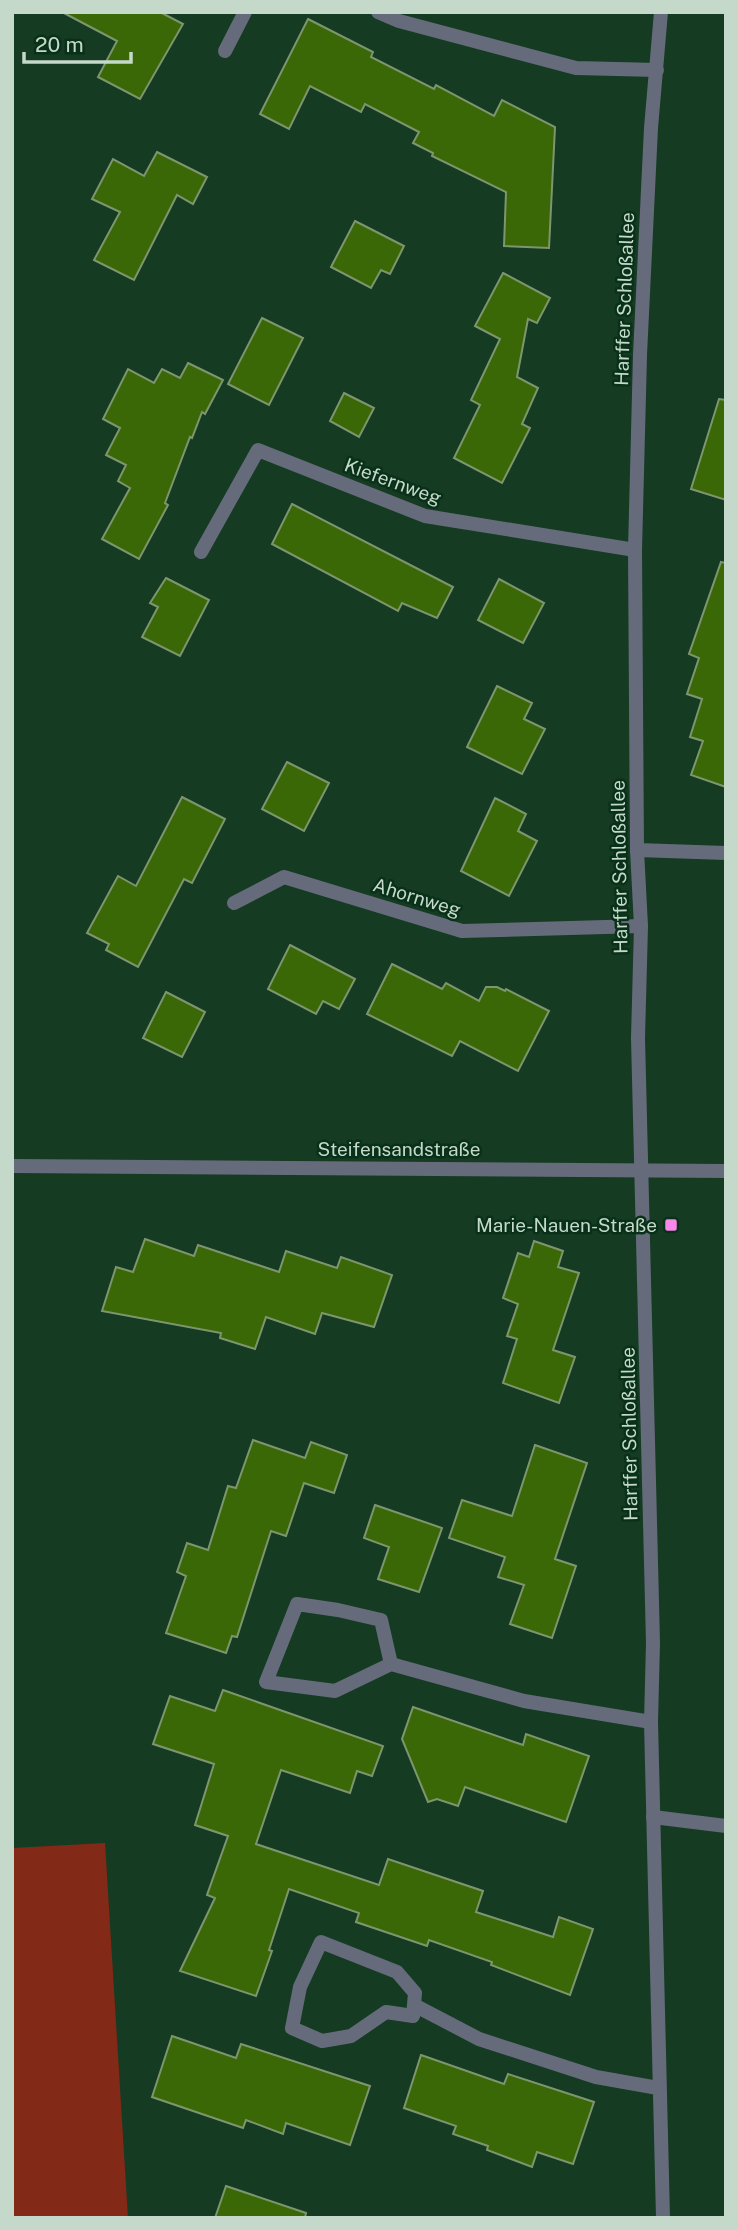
<svg xmlns="http://www.w3.org/2000/svg" width="738" height="2230" font-family="'Public Sans',sans-serif">
	<style>
		.green { fill: #832917 }
		.building { fill: #3b6806; stroke: #7e966f; stroke-width: 2 }
		.lines { fill: none; stroke-linecap: round; stroke-linejoin: round }
		.street { stroke: #666b7c; stroke-width: 14 }
		.poi-dot { fill: #f987e8; stroke: #093119; stroke-width: 2.5 }
		.labels { text-anchor: middle; dominant-baseline: central; stroke-width: 5; stroke-linejoin: round; paint-order: stroke }
		.street-label { font-size: 19px; fill: #c4d9c9; stroke: #093119 }
		.poi-label { font-size: 19px; fill: #c4d9c9; stroke: #093119; text-anchor: end }
	</style>
	<rect width="100%" height="100%" fill="#153b23"/>
	<!-- green -->
	<path class="green" d="M 105,1843 L 128,2218 L 12,2218 L 12,1848 Z"/>
	<!-- building -->
	<g class="building">
		<path d="M 62,12 L 160,12 L 183,24 L 140,99 L 98,77 L 117,41 Z"/>
		<path d="M 308,19 L 373,52 L 371,57 L 434,89 L 436,85 L 494,116 L 502,100 L 555,127 L 549,248 L 504,246 L 506,192 L 432,156 L 433,153 L 413,143 L 419,132 L 365,104 L 361,112 L 310,86 L 289,129 L 260,114 Z"/>
		<path d="M 157,152 L 207,177 L 193,204 L 177,195 L 134,280 L 94,260 L 120,212 L 92,199 L 113,159 L 144,176 Z"/>
		<path d="M 355,221 L 404,246 L 390,274 L 381,270 L 371,288 L 331,267 Z"/>
		<path d="M 503,273 L 550,298 L 537,323 L 528,319 L 517,377 L 538,388 L 522,424 L 530,428 L 502,483 L 454,458 L 480,405 L 471,400 L 500,339 L 475,326 Z"/>
		<path d="M 262,318 L 303,338 L 269,405 L 228,384 Z"/>
		<path d="M 188,363 L 223,380 L 205,414 L 202,412 L 192,438 L 190,437 L 165,503 L 168,505 L 139,559 L 102,539 L 130,488 L 118,481 L 126,465 L 106,455 L 120,428 L 103,419 L 128,369 L 154,383 L 162,369 L 180,378 Z"/>
		<path d="M 344,393 L 374,408 L 359,437 L 330,421 Z"/>
		<path d="M 719,399 L 726,400 L 726,500 L 691,489 Z"/>
		<path d="M 292,504 L 453,587 L 437,618 L 402,603 L 398,611 L 272,544 Z"/>
		<path d="M 721,562 L 726,563 L 726,787 L 691,775 L 703,741 L 690,737 L 702,699 L 687,694 L 699,658 L 689,654 Z"/>
		<path d="M 166,578 L 209,600 L 180,656 L 142,637 L 158,607 L 150,603 Z"/>
		<path d="M 499,579 L 544,603 L 523,643 L 478,620 Z"/>
		<path d="M 497,686 L 532,703 L 524,719 L 545,729 L 522,774 L 467,747 Z"/>
		<path d="M 287,762 L 329,783 L 304,831 L 262,809 Z"/>
		<path d="M 182,797 L 225,819 L 192,883 L 184,879 L 138,967 L 106,950 L 109,944 L 87,933 L 118,876 L 136,886 Z"/>
		<path d="M 495,798 L 526,814 L 518,831 L 537,841 L 509,896 L 461,871 Z"/>
		<path d="M 290,945 L 355,979 L 339,1009 L 323,1001 L 316,1014 L 268,989 Z"/>
		<path d="M 392,964 L 442,989 L 446,983 L 479,1001 L 486,987 L 497,987 L 505,991 L 506,989 L 549,1011 L 518,1071 L 460,1041 L 452,1056 L 367,1014 Z"/>
		<path d="M 166,992 L 205,1012 L 182,1057 L 143,1038 Z"/>
		<path d="M 145,1239 L 194,1256 L 198,1245 L 279,1272 L 286,1251 L 337,1268 L 341,1257 L 392,1275 L 374,1327 L 322,1313 L 315,1334 L 266,1317 L 255,1349 L 220,1338 L 221,1333 L 102,1311 L 116,1267 L 133,1272 Z"/>
		<path d="M 534,1241 L 563,1251 L 558,1267 L 579,1273 L 553,1350 L 575,1357 L 559,1403 L 503,1383 L 517,1339 L 507,1336 L 518,1304 L 503,1298 L 518,1253 L 529,1257 Z"/>
		<path d="M 253,1440 L 305,1458 L 311,1442 L 347,1455 L 334,1493 L 304,1483 L 286,1536 L 271,1531 L 237,1637 L 232,1636 L 226,1653 L 166,1633 L 186,1576 L 177,1572 L 187,1543 L 208,1550 L 228,1486 L 236,1488 Z"/>
		<path d="M 535,1445 L 587,1463 L 555,1559 L 576,1566 L 552,1638 L 510,1624 L 524,1585 L 498,1577 L 505,1557 L 449,1538 L 462,1500 L 512,1516 Z"/>
		<path d="M 375,1505 L 442,1528 L 419,1592 L 378,1579 L 389,1547 L 364,1538 Z"/>
		<path d="M 223,1690 L 383,1746 L 372,1776 L 357,1771 L 350,1793 L 281,1770 L 256,1844 L 379,1885 L 388,1859 L 483,1891 L 476,1912 L 553,1937 L 559,1917 L 593,1929 L 570,1995 L 491,1965 L 492,1962 L 429,1940 L 427,1946 L 356,1922 L 359,1913 L 289,1889 L 269,1950 L 272,1951 L 256,1996 L 180,1971 L 215,1898 L 207,1895 L 228,1836 L 195,1825 L 214,1764 L 153,1744 L 170,1696 L 215,1711 Z"/>
		<path d="M 413,1707 L 523,1745 L 526,1734 L 589,1756 L 566,1822 L 465,1787 L 458,1806 L 437,1799 L 428,1802 L 402,1739 Z"/>
		<path d="M 172,2036 L 236,2058 L 241,2044 L 370,2086 L 350,2145 L 286,2123 L 283,2134 L 246,2120 L 243,2128 L 152,2097 Z"/>
		<path d="M 421,2055 L 504,2084 L 508,2074 L 594,2102 L 573,2164 L 537,2152 L 532,2167 L 487,2150 L 488,2146 L 453,2134 L 456,2126 L 404,2108 Z"/>
		<path d="M 226,2186 L 306,2213 L 305,2218 L 215,2218 Z"/>
	</g>
	<g class="lines">
		<!-- street -->
		<g class="street">
			<path d="M 378,12 L 399,21 L 576,68 L 657,70"/>
			<path d="M 661,12 L 651,128 L 640,355 L 635,550 L 637,850 L 641,926 L 638,1038 L 653,1643 L 651,1722 L 663,2218"/>
			<path d="M 225,51 L 245,12"/>
			<path d="M 201,552 L 258,450 L 425,516 L 635,550"/>
			<path d="M 637,850 L 726,853"/>
			<path d="M 234,903 L 284,877 L 462,931 L 641,926"/>
			<path d="M 12,1166 L 726,1171"/>
			<path d="M 391,1664 L 335,1691 L 266,1682 L 297,1604 L 338,1610 L 381,1620 L 391,1664 L 524,1701 L 651,1722"/>
			<path d="M 653,1817 L 726,1826"/>
			<path d="M 414,2005 L 413,2016 L 386,2012 L 351,2036 L 322,2041 L 292,2028 L 300,1987 L 321,1942 L 397,1972 L 415,1993 L 414,2005 L 479,2039 L 596,2077 L 658,2088"/>
		</g>
	</g>
	<!-- markers -->
	<rect class="poi-dot" x="664" y="1218" width="14" height="14" rx="3.5"/>
	<g class="labels">
		<!-- street labels -->
		<g class="street-label">
			<text transform="translate(624 299) rotate(-88)">Harffer Schloßallee</text>
			<text transform="translate(393 481) rotate(20)">Kiefernweg</text>
			<text transform="translate(619 867) rotate(-91)">Harffer Schloßallee</text>
			<text transform="translate(417 897) rotate(17)">Ahornweg</text>
			<text x="399" y="1149">Steifensandstraße</text>
			<text transform="translate(629 1434) rotate(-91)">Harffer Schloßallee</text>
		</g>
		<!-- poi labels -->
		<g class="poi-label">
			<text x="657" y="1225">Marie-Nauen-Straße</text>
		</g>
	</g>
	<!-- border -->
	<rect width="738" height="2230" fill="none" stroke="#c4d9c9" stroke-width="28"/>
	<!-- scale -->
	<path d="M24 52v10h107v-10" fill="none" stroke="#c4d9c9" stroke-width="3.5"/>
	<text x="35" y="52" font-size="21" fill="#c4d9c9" stroke="#093119" stroke-width="5" paint-order="stroke">20 m</text>
</svg>
